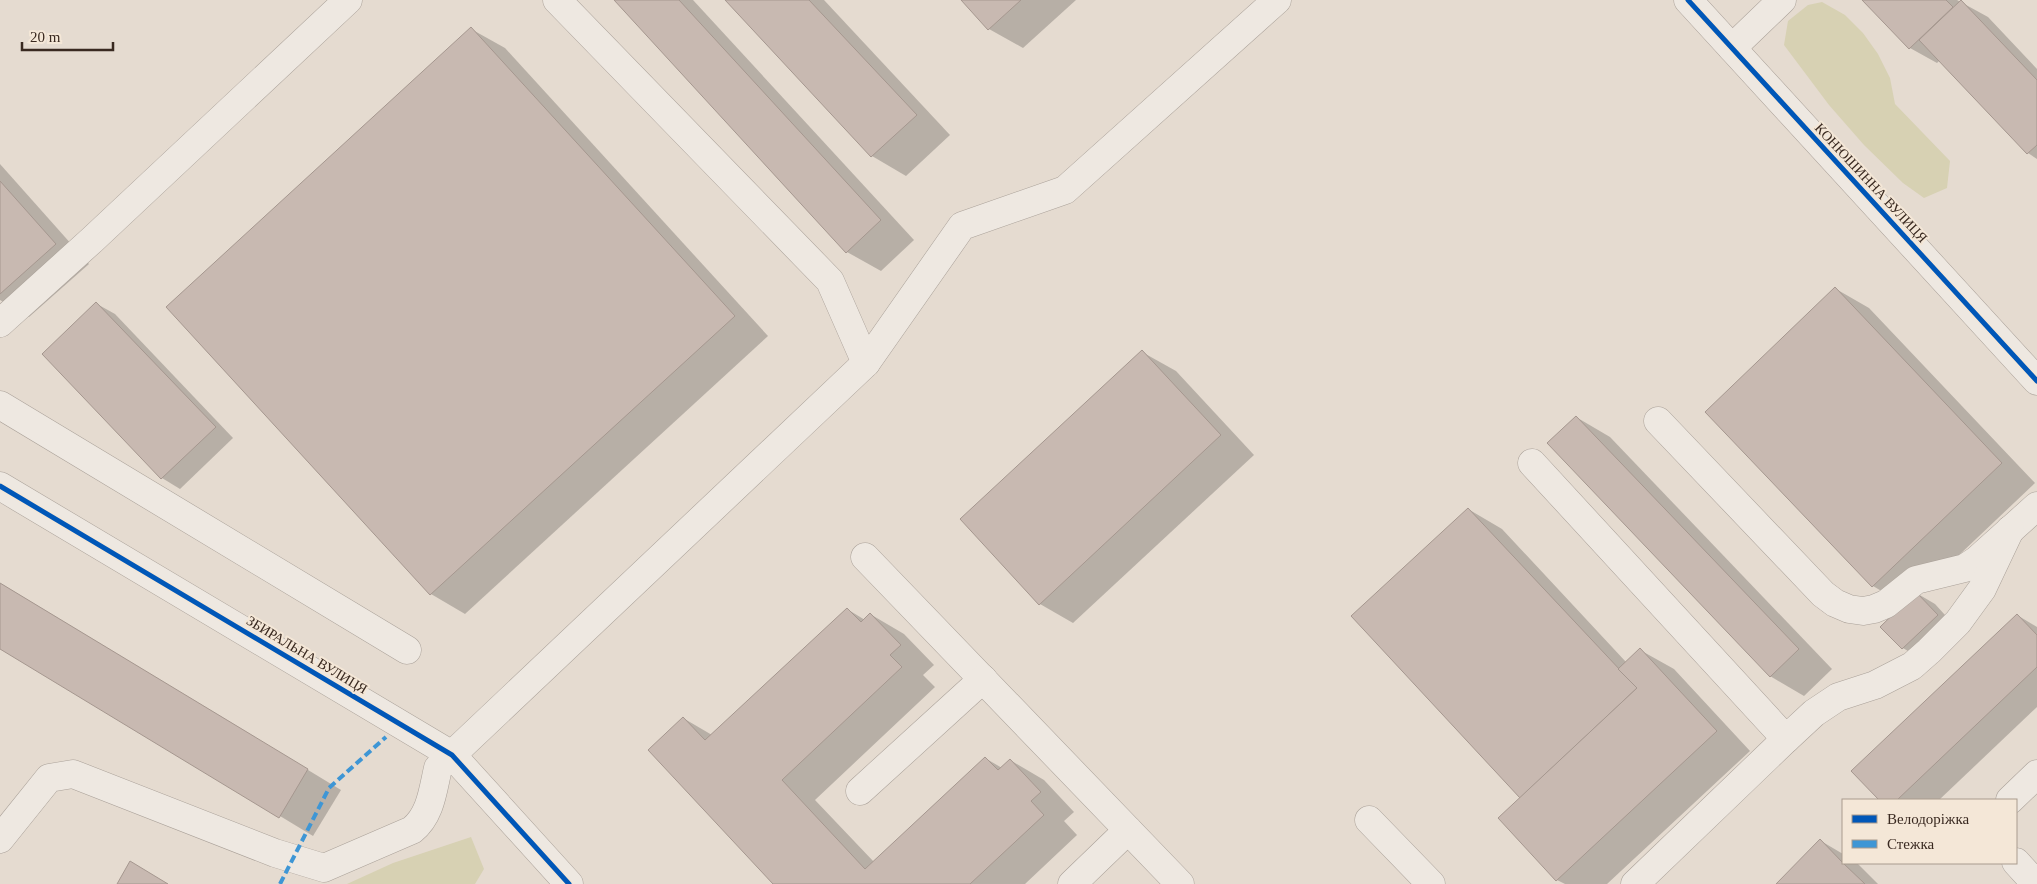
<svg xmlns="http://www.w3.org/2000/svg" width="2037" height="884" font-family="'Times New Roman',serif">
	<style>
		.green { fill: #d7d1b3 }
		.shadow { fill: #0003 }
		.building { fill: #c8b9b1; stroke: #a5978f }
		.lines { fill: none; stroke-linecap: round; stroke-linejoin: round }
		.minor-casing { stroke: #aaa199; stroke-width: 29 }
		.minor { stroke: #eee8e1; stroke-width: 28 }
		.quiet { stroke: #3e96d5; stroke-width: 4; stroke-dasharray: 8 4; stroke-linecap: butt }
		.cycleway-casing { stroke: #f4e7d7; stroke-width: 8 }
		.cycleway { stroke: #0057b8; stroke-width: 5 }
		.labels { text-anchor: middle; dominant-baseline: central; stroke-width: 4; stroke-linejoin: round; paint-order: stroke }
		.street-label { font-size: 14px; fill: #392920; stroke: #f4e7d7 }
	</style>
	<rect width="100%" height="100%" fill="#e5dbd0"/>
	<!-- green -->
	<g class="green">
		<path d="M 1822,2 L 1845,15 L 1863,33 L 1878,54 L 1890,78 L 1895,104 L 1950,161 L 1947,188 L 1924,198 L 1903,183 L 1864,145 L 1829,105 L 1784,45 L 1788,21 L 1808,5 Z"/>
		<path d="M 471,837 L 484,869 L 475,884 L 347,884 L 393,863 Z"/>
	</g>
	<!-- shadow -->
	<g class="shadow">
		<path d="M 615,0 L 693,0 L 914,240 L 881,271 L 847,252 Z"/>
		<path d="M 727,0 L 824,0 L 950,135 L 906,176 L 872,156 Z"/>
		<path d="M 963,0 L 1076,0 L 1023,48 L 989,29 Z"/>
		<path d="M 1864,0 L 1957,0 L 1988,17 L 2037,69 L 2037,159 L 2028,153 L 1940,60 L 1937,63 L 1910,48 Z"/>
		<path d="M 471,29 L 505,48 L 768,336 L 465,614 L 431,594 L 167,307 Z"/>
		<path d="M 0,164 L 89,264 L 29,317 L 0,300 Z"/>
		<path d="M 1836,289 L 1869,308 L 2035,483 L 1918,594 L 1935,604 L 1955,626 L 1921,659 L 1903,648 L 1905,605 L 1873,586 L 1706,412 Z"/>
		<path d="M 97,304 L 115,314 L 233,438 L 180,489 L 162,478 L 44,354 Z"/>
		<path d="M 1142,352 L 1176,371 L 1254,455 L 1073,623 L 1040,604 Z"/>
		<path d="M 1576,417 L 1610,437 L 1832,669 L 1804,696 L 1770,676 Z"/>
		<path d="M 1468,509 L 1502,529 L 1626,662 L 1640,650 L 1674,669 L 1750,751 L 1607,884 L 1565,884 L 1557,880 L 1522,798 Z"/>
		<path d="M 0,583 L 341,790 L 313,836 L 0,647 Z"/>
		<path d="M 847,609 L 865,620 L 870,614 L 904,634 L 934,665 L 923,675 L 935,687 L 815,800 L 874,862 L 985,758 L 1002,768 L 1010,760 L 1044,780 L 1074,812 L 1064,821 L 1077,835 L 1025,884 L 775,884 L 683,718 L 712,735 Z"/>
		<path d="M 2017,615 L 2037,627 L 2037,707 L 1939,800 L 1881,800 L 1853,771 Z"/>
		<path d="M 1821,841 L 1843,854 L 1843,863 L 1857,863 L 1878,884 L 1778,884 Z"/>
	</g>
	<!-- building -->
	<g class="building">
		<path d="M 614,0 L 679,0 L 881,220 L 846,253 Z"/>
		<path d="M 725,0 L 809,0 L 917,115 L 871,157 Z"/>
		<path d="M 961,0 L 1021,0 L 988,30 Z"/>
		<path d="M 1862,0 L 1946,0 L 1953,7 L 1909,49 Z"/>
		<path d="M 1961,0 L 2037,80 L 2037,145 L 2027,154 L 1919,40 Z"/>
		<path d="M 471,27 L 735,316 L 430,595 L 166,307 Z"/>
		<path d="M 0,181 L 56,244 L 0,294 Z"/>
		<path d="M 1835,287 L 2002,463 L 1872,587 L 1705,412 Z"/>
		<path d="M 96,302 L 216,427 L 161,479 L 42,354 Z"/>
		<path d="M 1142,350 L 1221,435 L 1039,605 L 960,519 Z"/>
		<path d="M 1576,416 L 1799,649 L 1770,677 L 1547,443 Z"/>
		<path d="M 1468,508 L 1637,688 L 1520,798 L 1351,616 Z"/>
		<path d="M 0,583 L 308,769 L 279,818 L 0,649 Z"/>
		<path d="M 1916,592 L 1938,615 L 1902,649 L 1880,627 Z"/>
		<path d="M 847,608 L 861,622 L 870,613 L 901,645 L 890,655 L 902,667 L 782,780 L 865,869 L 985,757 L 998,770 L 1010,759 L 1041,792 L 1031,801 L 1044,815 L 970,884 L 773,884 L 648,750 L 683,717 L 705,740 Z"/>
		<path d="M 2017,614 L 2037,635 L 2037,667 L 1897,800 L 1879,800 L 1851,771 Z"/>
		<path d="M 1640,648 L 1717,731 L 1556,881 L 1498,818 L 1637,688 L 1618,669 Z"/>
		<path d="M 1820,839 L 1843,863 L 1865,884 L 1776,884 Z"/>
		<path d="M 130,861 L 168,884 L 117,884 Z"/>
	</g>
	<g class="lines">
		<defs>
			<g id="minor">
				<path d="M 557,0 L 830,281 L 866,363"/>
				<path d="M 1688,0 L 2037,381"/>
				<path d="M 1732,48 L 1782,0"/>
				<path d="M 0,323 L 92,240 L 348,0"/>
				<path d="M 0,405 L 407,650"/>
				<path d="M 1658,421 L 1823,594 L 1835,603 L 1849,609 L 1863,611 L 1874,609 L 1886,604 L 1916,580 L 1965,568 L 1977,560 L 2037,506"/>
				<path d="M 1532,463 L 1786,739 L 1814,713 L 1838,697 L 1875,685 L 1912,666 L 1929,651 L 1958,622 L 1982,589 L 2010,530"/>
				<path d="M 0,486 L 452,755 L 569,884"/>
				<path d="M 865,557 L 1180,884"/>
				<path d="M 860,791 L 983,679"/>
				<path d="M 2010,800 L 2037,774"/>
				<path d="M 1369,820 L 1431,884"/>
				<path d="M 0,839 L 49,778 L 73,774 L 275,853 L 324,868 L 412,830 C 431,815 433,789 438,768 L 866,363 L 962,226 L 1065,190 L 1277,0"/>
				<path d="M 2016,862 L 2036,884"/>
				<path d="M 1072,884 L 1128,830"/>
				<path d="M 1635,884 L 1786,739"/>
			</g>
		</defs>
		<!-- minor casing -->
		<use href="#minor" class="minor-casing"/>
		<!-- minor -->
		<use href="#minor" class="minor"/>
		<!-- quiet -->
		<path class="quiet" d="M 280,884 L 329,788 L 386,737"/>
		<defs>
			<g id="cycleway">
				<path d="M 1688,0 L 2037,381"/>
				<path d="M 0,486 L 452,755 L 569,884"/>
			</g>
		</defs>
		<!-- cycleway casing -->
		<use href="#cycleway" class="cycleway-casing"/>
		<!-- cycleway -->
		<use href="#cycleway" class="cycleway"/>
	</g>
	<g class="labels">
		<!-- street labels -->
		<g class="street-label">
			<text transform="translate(1871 183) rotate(47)">КОНЮШИННА ВУЛИЦЯ</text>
			<text transform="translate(307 655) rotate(31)">ЗБИРАЛЬНА ВУЛИЦЯ</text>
		</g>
	</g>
	<!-- legend -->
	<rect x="1842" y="799" width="175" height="65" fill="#f4e7d7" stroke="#a99b8e"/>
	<rect x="1852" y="815" width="25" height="8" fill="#0057b8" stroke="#a99b8e"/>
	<text x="1887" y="824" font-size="15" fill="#392920">Велодоріжка</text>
	<rect x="1852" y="840" width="25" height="8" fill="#3e96d5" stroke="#a99b8e"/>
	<text x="1887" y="849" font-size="15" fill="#392920">Стежка</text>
	<!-- scale -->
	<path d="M22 42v8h91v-8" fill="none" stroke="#392920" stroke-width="2.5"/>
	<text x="30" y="42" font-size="15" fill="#392920" stroke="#f4e7d7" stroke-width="4" paint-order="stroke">20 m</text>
</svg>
